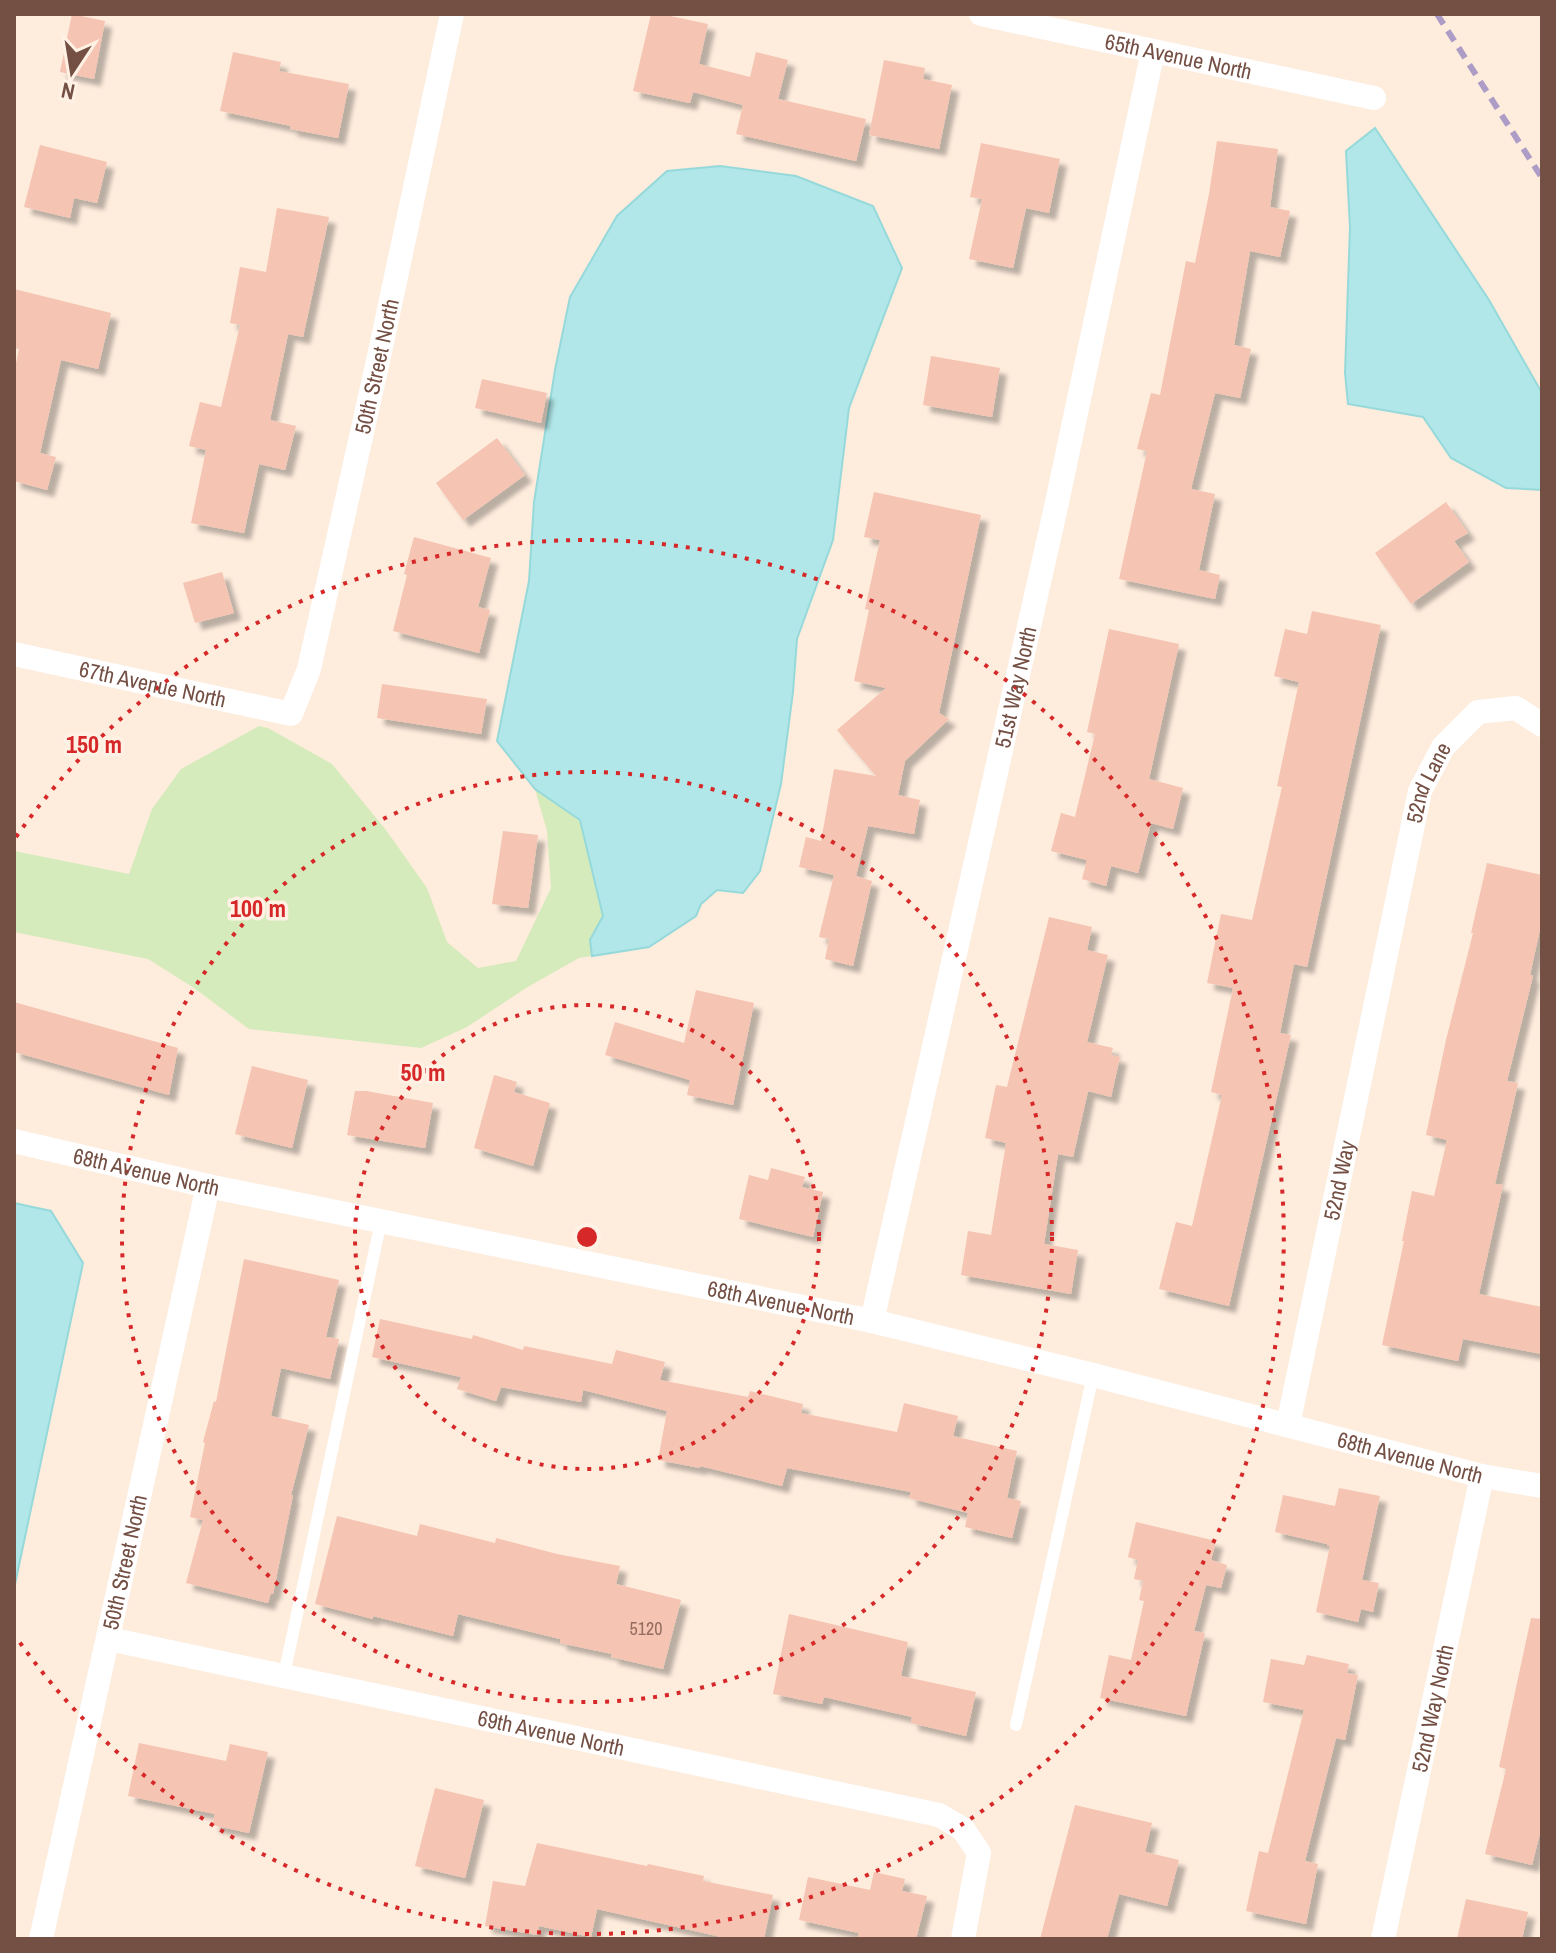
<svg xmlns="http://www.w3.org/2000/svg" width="1556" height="1953" font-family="'Archivo Narrow',sans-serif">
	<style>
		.green { fill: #d5ebbb }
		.water { fill: #b1e7e8; stroke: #96d9da; stroke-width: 2 }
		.building { fill: #f5c4b2; filter: url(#shadow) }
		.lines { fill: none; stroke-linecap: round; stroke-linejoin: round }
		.lane { stroke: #fff; stroke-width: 12 }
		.street { stroke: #fff; stroke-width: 24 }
		.rail { stroke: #ad9cc6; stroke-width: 6; stroke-dasharray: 12 8; stroke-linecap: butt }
		.ring { fill: none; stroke: #d62828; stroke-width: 4; stroke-dasharray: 4 8 }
		.labels { text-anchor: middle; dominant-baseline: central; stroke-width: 7; stroke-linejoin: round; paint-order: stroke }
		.number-label { font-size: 18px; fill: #946c60 }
		.street-label { font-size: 22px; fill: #744f44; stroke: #fff1e4 }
		.centre { fill: #d62828; stroke: #fff1e4; stroke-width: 4 }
		.ring-label { font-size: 24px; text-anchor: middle; font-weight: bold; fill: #d62828; stroke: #fff1e4; stroke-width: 7; stroke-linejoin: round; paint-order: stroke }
	</style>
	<defs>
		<filter id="shadow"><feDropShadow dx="7" dy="7" stdDeviation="2" flood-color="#0004"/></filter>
	</defs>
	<rect width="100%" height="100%" fill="#feecdd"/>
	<!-- green -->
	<path class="green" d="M 259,726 L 268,728 L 332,764 L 386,830 L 427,888 L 447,942 L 478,968 L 516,961 L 551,888 L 547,831 L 535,789 L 580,819 L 603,917 L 590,940 L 592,956 L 579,958 L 526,988 L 467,1027 L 421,1048 L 249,1029 L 194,988 L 148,959 L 14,932 L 14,851 L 129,874 L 152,809 L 181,769 Z"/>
	<!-- water -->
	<g class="water">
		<path d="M 1375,128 L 1489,300 L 1542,393 L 1542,490 L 1506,488 L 1451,458 L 1423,417 L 1348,404 L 1345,373 L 1350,227 L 1346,151 Z"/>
		<path d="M 720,166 L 796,176 L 873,206 L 902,268 L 849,408 L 833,540 L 797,639 L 793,692 L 781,784 L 760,871 L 743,893 L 717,890 L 701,904 L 696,916 L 649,947 L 592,956 L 590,940 L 603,916 L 580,820 L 535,789 L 497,741 L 529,581 L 534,502 L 555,370 L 570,297 L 617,216 L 667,171 Z"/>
		<path d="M 14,1203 L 51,1211 L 83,1263 L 14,1589 Z"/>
	</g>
	<!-- building -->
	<g class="building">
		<path d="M 72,14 L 105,21 L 94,79 L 60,72 Z"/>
		<path d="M 651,14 L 661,14 L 708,24 L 699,64 L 750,77 L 756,52 L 788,60 L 778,99 L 866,119 L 856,161 L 736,134 L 743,105 L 693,92 L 690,103 L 633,91 Z"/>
		<path d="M 233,52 L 281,62 L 279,71 L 349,84 L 338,138 L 290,129 L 291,126 L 220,111 Z"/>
		<path d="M 884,60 L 925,68 L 923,79 L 952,85 L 939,149 L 869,135 Z"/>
		<path d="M 1217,141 L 1278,149 L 1270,207 L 1290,211 L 1280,257 L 1250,251 L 1234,345 L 1251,349 L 1240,398 L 1215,393 L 1191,489 L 1215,494 L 1199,570 L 1220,575 L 1215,599 L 1119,579 L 1147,451 L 1137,449 L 1151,393 L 1160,395 L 1186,261 L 1195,263 L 1209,194 Z"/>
		<path d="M 981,143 L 1060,159 L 1049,213 L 1026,208 L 1013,268 L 969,259 L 982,199 L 970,197 Z"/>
		<path d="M 40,145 L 107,162 L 97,203 L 74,198 L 70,218 L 24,207 Z"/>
		<path d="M 277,208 L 329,217 L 303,337 L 288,334 L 270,420 L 296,426 L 285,470 L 259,464 L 244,533 L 191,523 L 206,450 L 189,446 L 200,402 L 221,407 L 240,325 L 230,323 L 240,267 L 266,272 Z"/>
		<path d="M 14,289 L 111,313 L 98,369 L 61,360 L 40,453 L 56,457 L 47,490 L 14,481 L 14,372 L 19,349 L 14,348 Z"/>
		<path d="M 931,356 L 1000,368 L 992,417 L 923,405 Z"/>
		<path d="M 482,379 L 547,393 L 541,423 L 475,408 Z"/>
		<path d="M 497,438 L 525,475 L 463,520 L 436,483 Z"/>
		<path d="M 874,492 L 981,515 L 939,713 L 949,719 L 905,761 L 898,795 L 920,800 L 914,834 L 868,826 L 856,876 L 872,881 L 853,966 L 825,959 L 829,939 L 819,937 L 834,875 L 799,867 L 806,837 L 821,841 L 834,769 L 876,776 L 837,730 L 886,688 L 854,681 L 869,610 L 865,609 L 880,540 L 864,537 Z"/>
		<path d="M 1446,502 L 1468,533 L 1454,541 L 1469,562 L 1411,604 L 1375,553 Z"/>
		<path d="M 414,537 L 491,558 L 478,607 L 490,610 L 479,653 L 393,631 L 407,575 L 404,574 Z"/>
		<path d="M 222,572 L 234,613 L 195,623 L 183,583 Z"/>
		<path d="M 1312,611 L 1381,625 L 1307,967 L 1294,964 L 1280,1033 L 1291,1035 L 1229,1306 L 1159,1289 L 1176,1222 L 1192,1226 L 1222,1095 L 1211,1092 L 1233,988 L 1207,983 L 1221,914 L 1252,920 L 1282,787 L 1277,786 L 1299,682 L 1274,676 L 1285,629 L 1307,634 Z"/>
		<path d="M 1109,629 L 1179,644 L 1149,779 L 1183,788 L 1173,829 L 1151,823 L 1138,873 L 1111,866 L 1106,886 L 1082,879 L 1087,860 L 1051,851 L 1061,813 L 1075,817 L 1095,734 L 1087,732 Z"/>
		<path d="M 382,684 L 487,699 L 481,734 L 377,718 Z"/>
		<path d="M 503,831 L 538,835 L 528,908 L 492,904 Z"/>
		<path d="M 1487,863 L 1542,875 L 1542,920 L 1530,975 L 1533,976 L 1507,1081 L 1518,1083 L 1495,1184 L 1503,1185 L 1479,1294 L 1542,1307 L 1542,1354 L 1463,1339 L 1458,1361 L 1382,1345 L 1404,1241 L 1402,1241 L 1412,1191 L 1434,1196 L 1447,1140 L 1426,1135 L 1446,1040 L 1473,933 L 1471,933 Z"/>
		<path d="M 1049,917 L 1092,927 L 1087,950 L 1108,955 L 1087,1042 L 1113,1048 L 1111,1055 L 1120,1057 L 1111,1097 L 1088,1091 L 1073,1157 L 1058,1154 L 1044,1244 L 1078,1250 L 1071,1294 L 961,1275 L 968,1231 L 991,1235 L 1006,1143 L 985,1138 L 996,1085 L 1007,1087 Z"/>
		<path d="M 696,990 L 754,1003 L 733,1105 L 687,1095 L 690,1080 L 605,1055 L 615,1022 L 684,1043 Z"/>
		<path d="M 14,1002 L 178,1048 L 169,1095 L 14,1052 Z"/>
		<path d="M 252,1066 L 308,1080 L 292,1148 L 235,1134 Z"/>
		<path d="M 494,1075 L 517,1082 L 514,1092 L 550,1103 L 533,1166 L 474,1148 Z"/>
		<path d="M 355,1091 L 366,1091 L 433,1103 L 425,1148 L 347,1135 Z"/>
		<path d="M 771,1168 L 805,1177 L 802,1187 L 823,1192 L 813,1237 L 739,1219 L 749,1175 L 768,1180 Z"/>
		<path d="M 244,1259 L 339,1280 L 326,1337 L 339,1339 L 330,1379 L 281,1368 L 271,1416 L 309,1425 L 291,1495 L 293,1495 L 273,1594 L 271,1593 L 268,1603 L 186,1583 L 203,1520 L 190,1517 L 205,1443 L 203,1442 L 214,1401 L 216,1402 Z"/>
		<path d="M 380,1319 L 472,1339 L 473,1335 L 523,1350 L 524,1346 L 612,1364 L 616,1350 L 665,1362 L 660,1380 L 748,1397 L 750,1391 L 803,1404 L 801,1413 L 897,1432 L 904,1403 L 958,1416 L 953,1436 L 1017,1451 L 1007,1498 L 1021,1501 L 1012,1538 L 965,1527 L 968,1513 L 909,1498 L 911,1492 L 787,1468 L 782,1486 L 700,1466 L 700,1468 L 658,1460 L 667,1411 L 583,1390 L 581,1402 L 501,1387 L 496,1401 L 457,1389 L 461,1377 L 372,1357 Z"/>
		<path d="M 1339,1488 L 1380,1496 L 1362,1580 L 1379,1583 L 1373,1612 L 1361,1609 L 1358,1622 L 1316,1612 L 1330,1546 L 1327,1546 L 1327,1544 L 1275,1532 L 1283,1495 L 1335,1506 Z"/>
		<path d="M 337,1516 L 417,1536 L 420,1524 L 495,1543 L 496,1538 L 557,1554 L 620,1566 L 616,1584 L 681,1600 L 663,1669 L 611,1657 L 612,1654 L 560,1643 L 560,1639 L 458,1614 L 453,1636 L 373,1616 L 373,1619 L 315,1604 Z"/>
		<path d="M 1136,1522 L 1216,1541 L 1211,1560 L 1227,1565 L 1221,1588 L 1206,1585 L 1194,1631 L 1205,1633 L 1186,1716 L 1100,1698 L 1109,1655 L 1131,1660 L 1144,1601 L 1139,1600 L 1143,1581 L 1134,1579 L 1138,1560 L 1128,1557 Z"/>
		<path d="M 789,1614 L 908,1642 L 901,1676 L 976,1692 L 966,1736 L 911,1723 L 912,1717 L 824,1697 L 822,1704 L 773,1694 Z"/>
		<path d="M 1531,1618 L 1542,1619 L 1542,1825 L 1532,1865 L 1485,1854 L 1506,1769 L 1499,1767 Z"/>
		<path d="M 1307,1655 L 1349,1664 L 1347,1673 L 1358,1675 L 1345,1740 L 1336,1738 L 1305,1861 L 1318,1864 L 1306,1924 L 1246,1911 L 1259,1851 L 1268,1853 L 1304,1710 L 1263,1702 L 1271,1659 L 1304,1665 Z"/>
		<path d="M 139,1743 L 226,1761 L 230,1744 L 268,1752 L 249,1833 L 212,1825 L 215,1814 L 128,1796 Z"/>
		<path d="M 435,1788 L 484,1800 L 465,1878 L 415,1866 Z"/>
		<path d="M 1075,1805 L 1152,1823 L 1145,1852 L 1179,1860 L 1167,1906 L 1119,1894 L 1107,1939 L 1040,1939 Z"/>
		<path d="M 537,1843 L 647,1866 L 648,1864 L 704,1876 L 703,1881 L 773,1895 L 764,1939 L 730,1939 L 597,1909 L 591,1937 L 539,1926 L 537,1935 L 485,1926 L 493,1881 L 525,1886 Z"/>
		<path d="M 874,1872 L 905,1879 L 902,1891 L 927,1896 L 916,1939 L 857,1939 L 859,1933 L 799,1920 L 808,1877 L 870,1890 Z"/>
		<path d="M 1466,1899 L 1528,1912 L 1522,1939 L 1457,1939 Z"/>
	</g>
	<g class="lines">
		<!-- lane -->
		<g class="lane">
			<path d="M 284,1675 L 381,1221"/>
			<path d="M 1016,1725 L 1093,1375"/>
		</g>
		<!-- street -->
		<g class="street">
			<path id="s1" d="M 981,14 L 1374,98"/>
			<path id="s2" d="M 14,654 L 291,714 L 309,669 L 378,361 L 452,14"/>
			<path id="s3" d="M 14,1141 L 208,1186 L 872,1321 L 1093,1375 L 1482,1476 L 1542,1486"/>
			<path id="s4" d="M 872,1321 L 1056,507 L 1153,51"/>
			<path id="s5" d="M 1288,1425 L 1420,791 L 1443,747 L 1478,712 L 1516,708 L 1542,725"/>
			<path id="s6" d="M 109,1639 L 939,1815 L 963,1829 L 979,1853 L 963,1939"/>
			<path id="s7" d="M 41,1939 L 208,1186"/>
			<path id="s8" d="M 1383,1939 L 1482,1476"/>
		</g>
		<!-- rail -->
		<path class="rail" d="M 1437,14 L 1542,178"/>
	</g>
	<!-- distance rings -->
	<g class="ring">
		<circle cx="587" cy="1237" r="232"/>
		<circle cx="587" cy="1237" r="465"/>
		<path d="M16 837A697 697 0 1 1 16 1637"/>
	</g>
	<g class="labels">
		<!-- number labels -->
		<g class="number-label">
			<text x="646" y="1628">5120</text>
		</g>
		<!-- street labels -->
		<g class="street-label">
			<text stroke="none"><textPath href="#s1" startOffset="202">65th Avenue North</textPath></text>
			<text stroke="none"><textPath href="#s2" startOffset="642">50th Street North</textPath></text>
			<text stroke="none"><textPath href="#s2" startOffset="142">67th Avenue North</textPath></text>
			<text stroke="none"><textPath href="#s4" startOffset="650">51st Way North</textPath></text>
			<text stroke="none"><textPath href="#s5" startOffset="658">52nd Lane</textPath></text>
			<text stroke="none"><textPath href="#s3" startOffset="136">68th Avenue North</textPath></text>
			<text stroke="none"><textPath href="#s5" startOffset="250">52nd Way</textPath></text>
			<text stroke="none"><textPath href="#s3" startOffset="784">68th Avenue North</textPath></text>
			<text stroke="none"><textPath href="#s3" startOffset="1432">68th Avenue North</textPath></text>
			<text stroke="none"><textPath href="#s7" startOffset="386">50th Street North</textPath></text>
			<text stroke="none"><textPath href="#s8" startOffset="236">52nd Way North</textPath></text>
			<text stroke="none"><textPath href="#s6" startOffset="452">69th Avenue North</textPath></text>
		</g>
	</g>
	<circle cx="587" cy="1237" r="12" class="centre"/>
	<g class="ring-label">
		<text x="94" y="753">150 m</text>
		<text x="258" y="917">100 m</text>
		<text x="423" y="1081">50 m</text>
	</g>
	<!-- border -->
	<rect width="1556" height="1953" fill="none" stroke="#744f44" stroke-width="32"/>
	<!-- north arrow -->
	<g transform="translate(72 72) rotate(192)" stroke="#fff1e4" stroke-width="6" paint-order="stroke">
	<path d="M0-6L14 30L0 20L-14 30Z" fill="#744f44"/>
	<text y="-12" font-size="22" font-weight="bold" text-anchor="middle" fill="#744f44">N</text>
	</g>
</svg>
